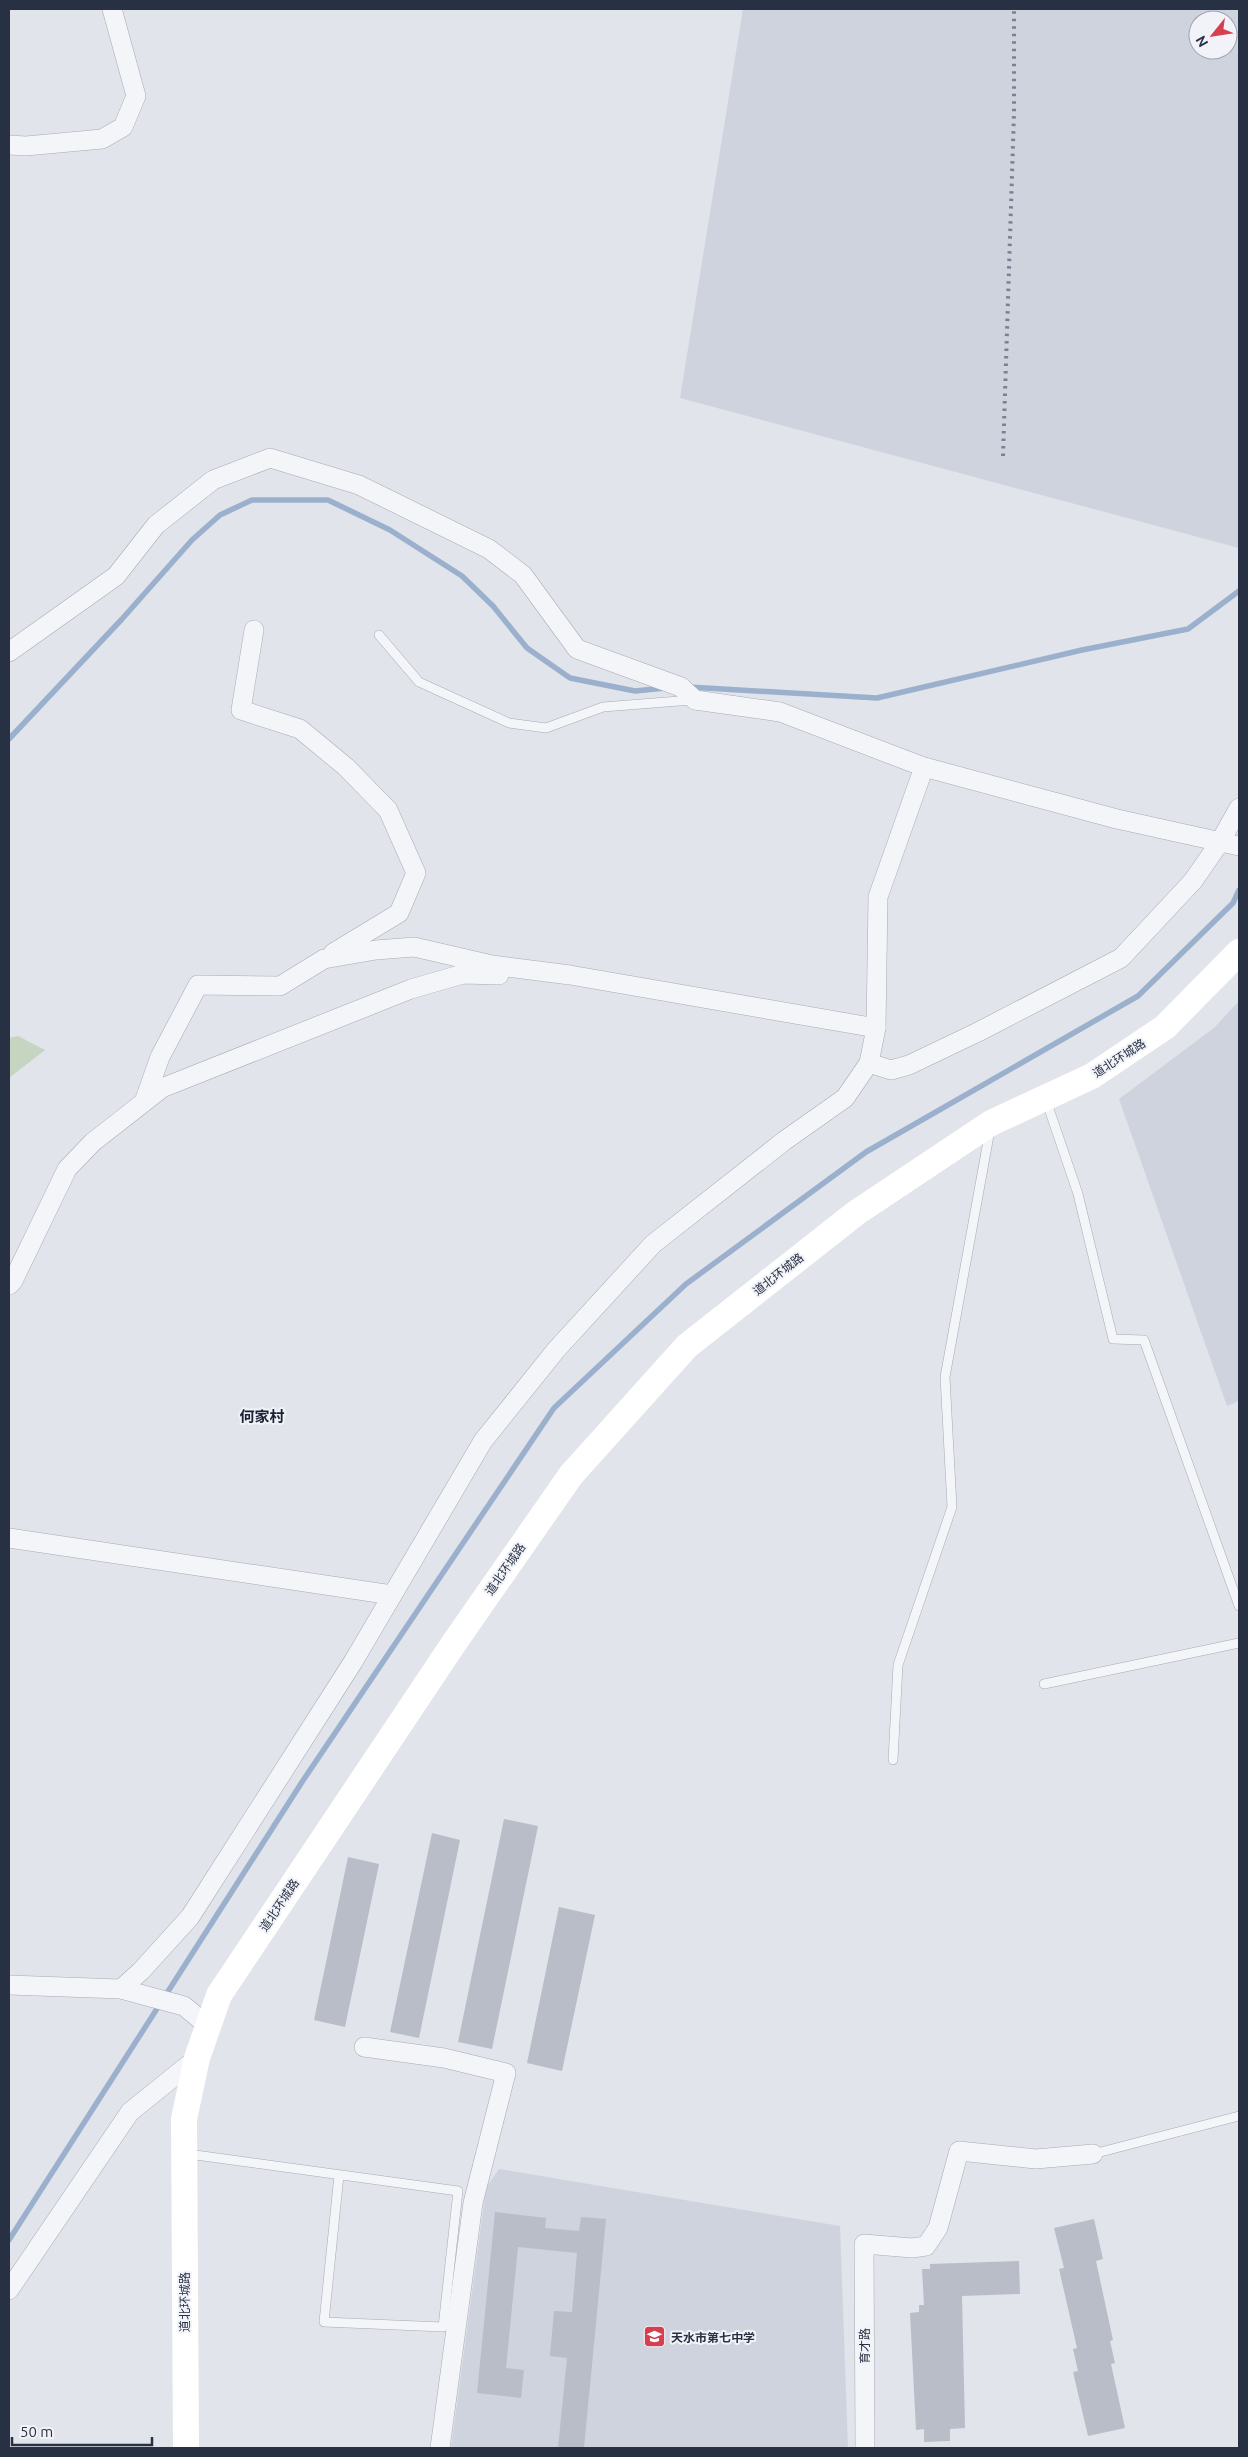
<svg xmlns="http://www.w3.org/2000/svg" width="1248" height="2457" font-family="Ubuntu,'Noto Sans SC',sans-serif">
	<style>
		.built { fill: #cfd3dd; fill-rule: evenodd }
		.green { fill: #c5d5c1 }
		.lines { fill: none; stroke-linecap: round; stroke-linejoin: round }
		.stream { stroke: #9ab0cd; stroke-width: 5.5 }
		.building { fill: #b8bdc8 }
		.lane-casing { stroke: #a6abb5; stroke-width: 10 }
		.street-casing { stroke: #a6abb5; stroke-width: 20 }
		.lane { stroke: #f4f5f8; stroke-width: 9 }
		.street { stroke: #f4f5f8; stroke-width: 19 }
		.secondary { stroke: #fff; stroke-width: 26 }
		.rail { stroke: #798295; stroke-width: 4; stroke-dasharray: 2.5 5; stroke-linecap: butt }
		.labels { text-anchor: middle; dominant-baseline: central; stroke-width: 4; stroke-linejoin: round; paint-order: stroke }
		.street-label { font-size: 12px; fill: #283143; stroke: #f1f3f8 }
		.poi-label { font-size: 12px; font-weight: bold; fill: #283143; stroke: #f1f3f8; text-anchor: start }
		.quarter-label { font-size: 15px; font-weight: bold; fill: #1a2234; stroke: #f1f3f8 }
	</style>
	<rect width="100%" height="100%" fill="#e1e4ea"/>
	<!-- built -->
	<g class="built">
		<path d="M 743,9 L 1239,9 L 1239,548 L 680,398 ZM 1198,20 L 1228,20 L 1228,50 L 1198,50 Z"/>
		<path d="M 1239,1001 L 1239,1401 L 1227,1406 L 1119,1099 L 1215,1027 Z"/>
		<path d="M 499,2169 L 840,2226 L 848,2448 L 451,2448 L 486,2188 Z"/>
	</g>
	<!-- green -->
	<path class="green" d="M 18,1036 L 45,1050 L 9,1078 L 9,1038 Z"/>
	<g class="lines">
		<!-- stream -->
		<g class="stream">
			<path d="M 689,687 L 877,698 L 1082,650 L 1188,629 L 1239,591"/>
			<path d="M 9,739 L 122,619 L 192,540 L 220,515 L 252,500 L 328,500 L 390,530 L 462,576 L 493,606 L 527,648 L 570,678 L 635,691 L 665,688"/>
			<path d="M 9,2240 L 302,1782 L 554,1408 L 686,1284 L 866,1152 L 1138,996 L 1233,903 L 1239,890"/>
		</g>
	</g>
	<!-- building -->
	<g class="building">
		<path d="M 504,1819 L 538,1826 L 492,2049 L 458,2042 Z"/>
		<path d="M 432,1833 L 460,1840 L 419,2038 L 390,2032 Z"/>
		<path d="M 348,1857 L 379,1864 L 345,2027 L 314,2020 Z"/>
		<path d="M 559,1907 L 595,1915 L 562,2071 L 527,2063 Z"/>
		<path d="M 495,2212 L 546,2218 L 545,2228 L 579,2231 L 581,2217 L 606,2219 L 584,2448 L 558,2448 L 567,2358 L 550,2356 L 554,2311 L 572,2312 L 577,2253 L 518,2247 L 506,2368 L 524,2370 L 521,2398 L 477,2393 Z"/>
		<path d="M 1094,2219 L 1103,2259 L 1096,2261 L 1113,2340 L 1110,2341 L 1115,2363 L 1111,2364 L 1125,2428 L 1088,2436 L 1073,2372 L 1078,2371 L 1073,2349 L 1077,2348 L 1059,2269 L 1064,2268 L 1054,2228 Z"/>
		<path d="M 1019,2261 L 1020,2294 L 962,2296 L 965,2428 L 950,2429 L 950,2441 L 924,2442 L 924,2429 L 916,2430 L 910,2313 L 919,2312 L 919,2305 L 924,2305 L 922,2269 L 930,2269 L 930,2264 Z"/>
	</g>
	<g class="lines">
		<defs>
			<g id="lane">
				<path d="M 379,635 L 419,682 L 509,723 L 546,728 L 603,707 L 692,700"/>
				<path d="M 1046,1100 L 1078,1194 L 1113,1339 L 1144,1340 L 1239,1606"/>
				<path d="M 1044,1684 L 1239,1643"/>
				<path d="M 893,1760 L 898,1665 L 952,1507 L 945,1377 L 990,1130"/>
				<path d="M 188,2154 L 458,2191 L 443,2327 L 324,2322 L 339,2175"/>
				<path d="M 1093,2154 L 1239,2116"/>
			</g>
			<g id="street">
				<path d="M 9,145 L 26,146 L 102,139 L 123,127 L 136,96 L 112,9"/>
				<path d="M 254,630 L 241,710 L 300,729 L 346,767 L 388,810 L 416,873 L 399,913 L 333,953"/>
				<path d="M 9,652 L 116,576 L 156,525 L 213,480 L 270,458 L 359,485 L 489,549 L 523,575 L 577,649 L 681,687 L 695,700 L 780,712 L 924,767 L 1117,819 L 1239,846"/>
				<path d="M 869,1063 L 891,1070 L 909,1065 L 978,1032 L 1121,958 L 1193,881 L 1220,842 L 1239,808"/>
				<path d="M 144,1102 L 160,1057 L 198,985 L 280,986 L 324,959 L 376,950 L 414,947 L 492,965 L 570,975 L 876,1028"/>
				<path d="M 9,1285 L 13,1281 L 67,1169 L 93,1142 L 162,1088 L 411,989 L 463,974 L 499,975"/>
				<path d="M 9,1538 L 392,1595"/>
				<path d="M 9,1985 L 121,1989 L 184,2006 L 208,2026"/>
				<path d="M 121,1989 L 141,1971 L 190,1917 L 353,1662 L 483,1441 L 556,1350 L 653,1244 L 784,1141 L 845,1098 L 869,1063 L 876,1028 L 878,897 L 924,767"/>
				<path d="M 364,2047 L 444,2058 L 506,2073 L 473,2203 L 440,2448"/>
				<path d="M 9,2290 L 130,2112 L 197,2058"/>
				<path d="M 865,2448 L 864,2244 L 912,2248 L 926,2246 L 938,2228 L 959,2151 L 1036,2159 L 1093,2154"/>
			</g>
		</defs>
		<!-- lane casing -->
		<use href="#lane" class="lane-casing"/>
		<!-- street casing -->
		<use href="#street" class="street-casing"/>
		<!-- lane -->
		<use href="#lane" class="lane"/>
		<!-- street -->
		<use href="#street" class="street"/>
		<!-- secondary -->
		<path class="secondary" d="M 186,2448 L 184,2119 L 197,2058 L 219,1995 L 454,1643 L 571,1475 L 687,1346 L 856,1213 L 991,1123 L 1092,1076 L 1165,1027 L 1239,952"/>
		<!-- rail -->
		<path class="rail" d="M 1003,456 L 1014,113 L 1014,9"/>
	</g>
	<!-- icons -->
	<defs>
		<symbol id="school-square" viewBox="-11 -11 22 22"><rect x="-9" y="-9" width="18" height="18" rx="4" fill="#d73e4f" stroke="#f1f3f8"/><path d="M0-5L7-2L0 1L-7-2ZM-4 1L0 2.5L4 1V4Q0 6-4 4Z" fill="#fff"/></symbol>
	</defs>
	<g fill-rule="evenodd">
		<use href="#school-square" x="642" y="2324" width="25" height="25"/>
	</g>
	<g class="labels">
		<!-- street labels -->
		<g class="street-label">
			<text transform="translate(1119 1058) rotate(-33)">道北环城路</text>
			<text transform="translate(778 1274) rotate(-38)">道北环城路</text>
			<text transform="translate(505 1569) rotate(-55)">道北环城路</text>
			<text transform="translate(279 1905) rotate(-56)">道北环城路</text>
			<text transform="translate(184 2302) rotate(-90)">道北环城路</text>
			<text transform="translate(864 2346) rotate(-90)">育才路</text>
		</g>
		<!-- poi labels -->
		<g class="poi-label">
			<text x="671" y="2337">天水市第七中学</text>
		</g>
		<!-- quarter labels -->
		<g class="quarter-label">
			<text x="262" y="1416">何家村</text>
		</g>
	</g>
	<!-- border -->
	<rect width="1248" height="2457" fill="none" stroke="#283143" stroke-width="20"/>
	<!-- north arrow -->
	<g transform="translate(1213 35) rotate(240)"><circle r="24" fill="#f1f3f8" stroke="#a1a5b0"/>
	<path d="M0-4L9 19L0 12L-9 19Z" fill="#d73e4f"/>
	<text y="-8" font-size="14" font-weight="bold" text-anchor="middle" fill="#283143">N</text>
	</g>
	<!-- scale -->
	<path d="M12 2437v8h140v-8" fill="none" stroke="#283143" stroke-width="2.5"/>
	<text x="20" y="2437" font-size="15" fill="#283143" stroke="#f1f3f8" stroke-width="4" paint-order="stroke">50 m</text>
</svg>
